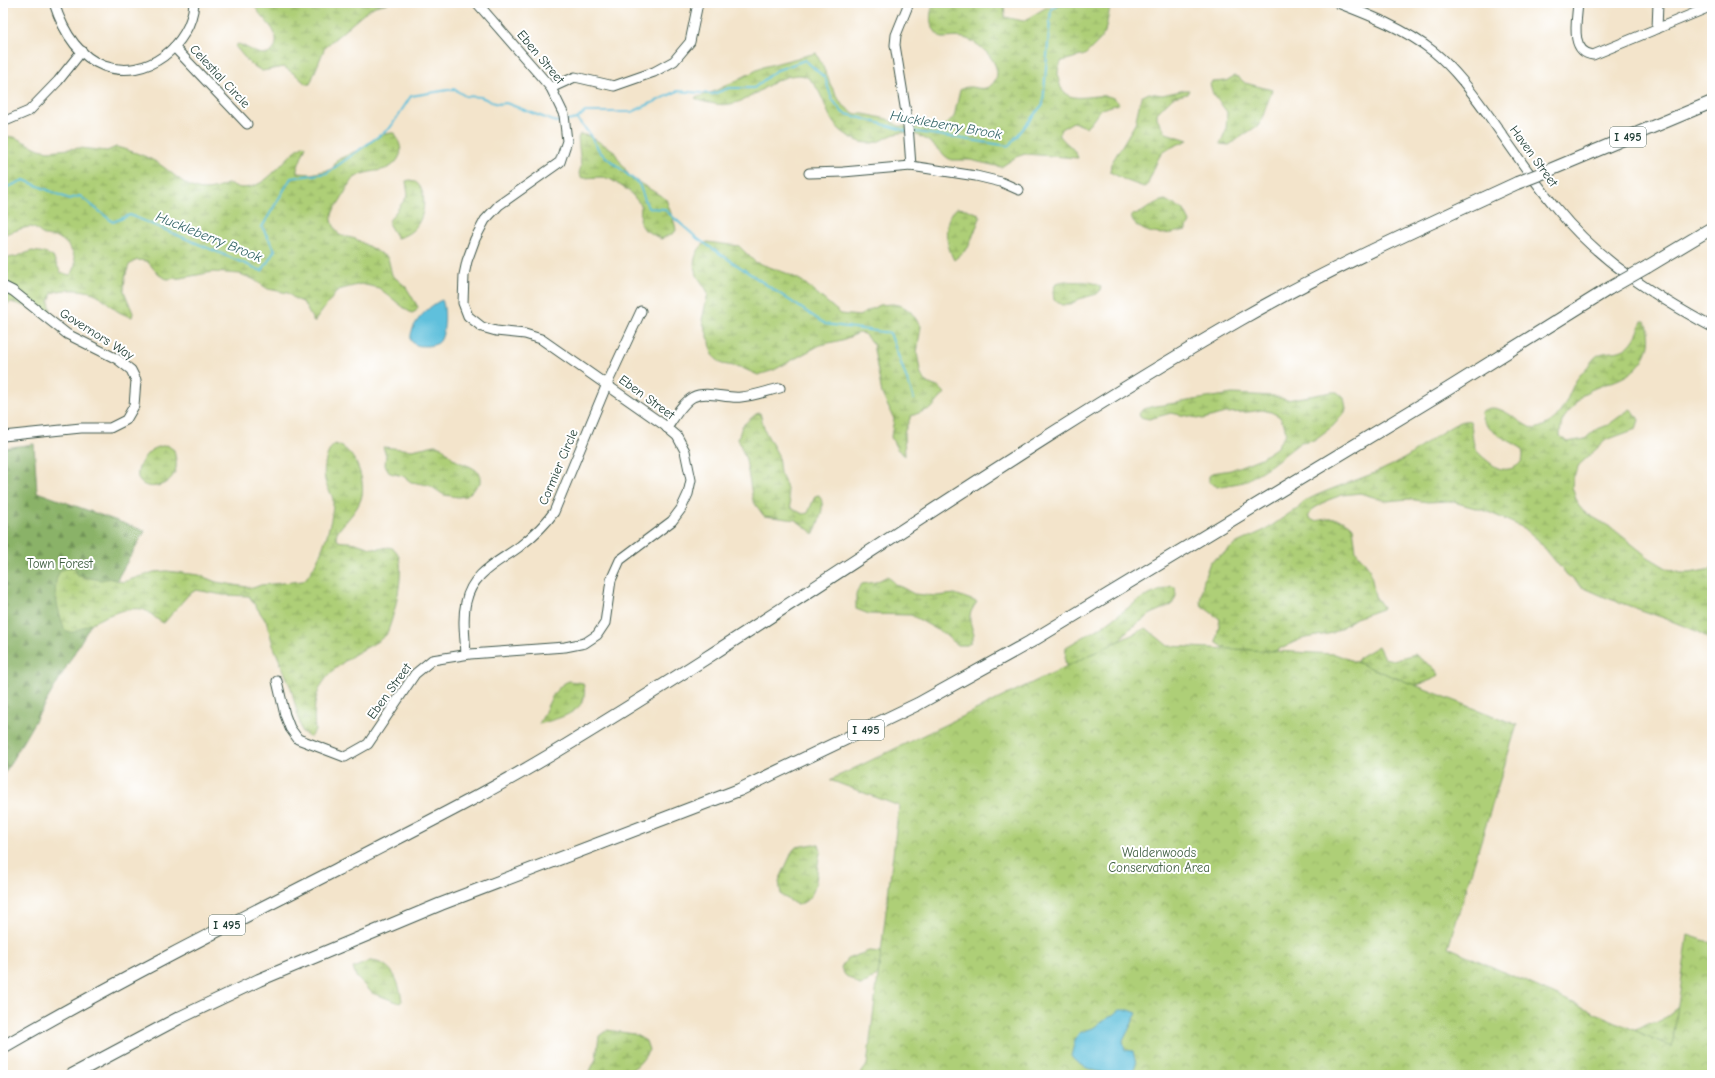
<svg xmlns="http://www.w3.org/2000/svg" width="1715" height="1078" font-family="'Comic Neue',sans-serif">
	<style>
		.forest { fill: url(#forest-firs); stroke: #54784e }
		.wetland { fill: url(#wetland-marsh); stroke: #668656 }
		.park { fill: url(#park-crowns); stroke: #668656 }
		.water { fill: #5ec0dc; stroke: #3e7e88 }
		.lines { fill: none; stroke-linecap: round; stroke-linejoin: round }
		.stream { stroke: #5ec0dc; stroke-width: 2 }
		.minor-casing { stroke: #3f564b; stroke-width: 11 }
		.highway-casing { stroke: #3f564b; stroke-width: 14 }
		.minor { stroke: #fff; stroke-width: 9 }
		.highway { stroke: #fff; stroke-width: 12 }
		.highway-bridge-casing { stroke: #3f564b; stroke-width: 14; stroke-linecap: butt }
		.highway-bridge { stroke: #fff; stroke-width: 12 }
		.labels { text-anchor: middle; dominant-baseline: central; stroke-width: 4; stroke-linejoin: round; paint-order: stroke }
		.shield { fill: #fff; stroke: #627771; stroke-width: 1 }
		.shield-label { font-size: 12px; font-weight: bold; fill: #1f3d34 }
		.street-label { font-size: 13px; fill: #1f3d34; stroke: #fff }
		.park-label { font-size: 13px; fill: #436245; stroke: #fff }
		.water-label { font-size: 14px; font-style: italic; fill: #326466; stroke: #fff }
	</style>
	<defs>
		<pattern id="forest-firs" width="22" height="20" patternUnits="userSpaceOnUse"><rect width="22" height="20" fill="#8ab268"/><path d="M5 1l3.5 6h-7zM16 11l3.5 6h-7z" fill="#709256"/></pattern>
		<pattern id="wetland-marsh" width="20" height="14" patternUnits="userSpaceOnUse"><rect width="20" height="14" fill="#aecf77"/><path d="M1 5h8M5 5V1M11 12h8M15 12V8" fill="none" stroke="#8da962"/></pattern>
		<pattern id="park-crowns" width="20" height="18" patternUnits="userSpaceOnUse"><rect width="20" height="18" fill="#aecf77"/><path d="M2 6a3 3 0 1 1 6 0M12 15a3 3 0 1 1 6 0" fill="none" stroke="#8da962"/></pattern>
	</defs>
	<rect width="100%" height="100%" fill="#fff"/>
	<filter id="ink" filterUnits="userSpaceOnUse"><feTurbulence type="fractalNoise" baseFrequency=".025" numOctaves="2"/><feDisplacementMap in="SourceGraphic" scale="8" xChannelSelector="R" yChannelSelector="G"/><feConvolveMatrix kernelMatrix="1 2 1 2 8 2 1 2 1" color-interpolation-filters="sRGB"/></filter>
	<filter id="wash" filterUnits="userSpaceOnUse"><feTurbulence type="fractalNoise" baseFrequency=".012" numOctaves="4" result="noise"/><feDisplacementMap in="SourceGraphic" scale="16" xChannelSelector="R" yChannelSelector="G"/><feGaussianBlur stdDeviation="0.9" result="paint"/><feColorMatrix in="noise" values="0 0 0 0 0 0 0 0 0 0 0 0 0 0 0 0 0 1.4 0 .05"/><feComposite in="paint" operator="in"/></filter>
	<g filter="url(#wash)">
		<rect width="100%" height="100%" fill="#f3e4cb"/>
		<!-- forest -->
		<path class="forest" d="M 34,444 L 37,492 L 145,531 L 3,776 L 3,448 Z"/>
		<!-- wetland -->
		<g class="wetland">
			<path d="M 254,3 L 388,3 L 375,6 L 367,11 L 325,47 L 310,84 L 306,84 L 296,75 L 284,67 L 262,71 L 250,64 L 235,46 L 238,44 C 247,46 254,54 264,54 C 268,55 272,52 274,49 C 284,30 258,19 254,3 Z"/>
			<path d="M 934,3 L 1004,3 L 1005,17 L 1023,21 L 1047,7 L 1056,7 L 1062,3 L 1111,3 L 1105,32 L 1100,40 L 1085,55 L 1062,61 C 1058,67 1057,74 1059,81 C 1065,115 1107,82 1119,104 L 1101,109 L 1090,124 L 1086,127 L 1073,122 L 1061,129 L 1059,134 C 1064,144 1074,146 1078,158 L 1025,154 L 1016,157 L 1001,167 L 970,160 L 951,160 C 940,154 932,140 917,135 C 884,123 882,160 844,133 C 840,130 836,126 833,122 C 825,110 818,75 799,75 C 765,76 748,113 710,103 C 705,102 699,101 695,98 L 713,92 L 763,67 L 816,53 L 828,77 L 830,84 L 841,103 L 850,111 L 856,114 L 864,114 L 887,119 L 899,126 L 940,129 L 954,117 L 960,90 C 970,82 980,93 990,86 C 1010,71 982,44 967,39 C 958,36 951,38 942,38 C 929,28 928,17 934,3 Z"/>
			<path d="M 1234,76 L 1238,77 L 1245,83 L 1272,90 L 1260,124 L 1229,145 L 1220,144 L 1226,130 L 1227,112 L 1213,94 L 1210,84 L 1212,82 L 1226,81 Z"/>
			<path d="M 1185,90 L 1189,90 L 1187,94 L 1173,97 L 1157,113 L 1157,118 L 1166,133 L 1188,140 L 1163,151 L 1158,159 L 1147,186 L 1144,187 L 1127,181 L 1110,172 L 1111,164 L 1135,124 L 1141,97 L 1149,93 L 1162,95 Z"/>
			<path d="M 391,133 L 395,133 C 399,143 404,150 398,159 C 388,175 370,168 356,177 C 349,181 348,187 344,194 C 334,213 325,213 339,235 L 356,239 L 388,258 L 392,275 L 406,287 L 418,307 L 416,311 L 412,313 L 408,311 L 379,288 L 361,284 L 338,290 L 314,322 L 303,302 L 295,299 L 288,293 L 268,289 L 253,279 L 240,274 L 213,272 L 181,278 L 167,279 L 159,275 L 147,261 L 137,260 L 129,265 L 125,277 L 124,291 L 133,313 L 132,317 C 111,311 113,305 98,295 C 88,289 62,288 52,293 L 49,302 L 51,311 L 42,311 L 11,302 L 7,304 L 3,314 L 3,258 L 15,257 L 32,251 L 46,253 L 53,257 L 61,273 L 70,275 C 82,265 71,244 59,238 C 55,236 48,238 44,235 C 39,233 37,228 31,227 C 22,227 12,233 3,234 L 3,136 L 14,137 L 39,149 L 48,151 L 80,148 L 107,151 L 116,147 L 120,148 C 134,152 150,157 162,166 C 186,183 196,199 227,184 C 233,184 237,188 242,188 C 270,188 282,157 304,145 L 306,146 L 297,169 L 297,173 L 311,174 L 329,170 L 333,168 L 337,160 L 358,150 L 381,135 Z"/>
			<path d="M 580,134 L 589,136 L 613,150 L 630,177 L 666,199 L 675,225 L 676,230 L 674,233 L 661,239 L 645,230 L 640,223 L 641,205 L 629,191 L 610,179 L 601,177 L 582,178 L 579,174 L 581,165 L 578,138 Z"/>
			<path d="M 410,180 C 427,183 426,210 419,222 C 414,231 406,236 397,238 L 389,225 L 389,221 L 408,195 L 406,181 Z"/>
			<path d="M 1165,200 L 1184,210 L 1190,222 L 1186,230 C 1169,234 1154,237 1139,227 C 1134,224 1131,221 1132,215 C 1143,215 1151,202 1165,200 Z"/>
			<path d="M 957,208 L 966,209 L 979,214 L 980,218 L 968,248 L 954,260 C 946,245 941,220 957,208 Z"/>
			<path d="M 707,242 L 739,246 L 755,262 L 786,273 L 802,281 L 841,314 L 859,316 L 879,305 L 893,304 L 902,306 L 910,311 L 921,326 L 917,353 L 921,375 L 927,383 L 940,388 L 945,393 L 932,408 L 911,416 L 904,433 L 905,456 L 897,449 L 891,437 L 894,419 L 882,394 L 873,344 L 864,334 L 859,333 L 842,340 L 820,345 L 774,370 L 758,375 L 740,367 L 722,364 L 712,355 L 710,342 L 702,320 L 708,293 C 705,286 699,280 696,273 C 691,263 697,247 707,242 Z"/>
			<path d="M 1065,281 C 1077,283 1092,279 1101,287 L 1100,291 L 1097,294 L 1079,299 L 1071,304 L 1062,305 L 1054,300 L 1053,291 L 1056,283 Z"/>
			<path d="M 1642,321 L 1645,321 C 1656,340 1646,364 1627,375 C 1614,383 1598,385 1585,393 C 1580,396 1577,402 1573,407 C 1563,419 1561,419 1560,436 L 1567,442 L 1585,439 L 1595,430 L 1608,425 L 1630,409 L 1634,412 L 1639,420 L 1636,429 L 1606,440 L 1579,465 L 1573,478 L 1572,487 L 1578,505 L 1584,512 L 1612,528 L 1648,557 L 1668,569 L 1681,573 L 1690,573 L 1712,569 L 1712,641 L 1699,632 L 1664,618 L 1607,598 L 1582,587 L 1565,573 L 1538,540 L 1524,528 L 1486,511 L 1450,501 L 1427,502 L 1409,499 L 1387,501 L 1360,493 L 1342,495 L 1328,500 L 1313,509 L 1308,517 L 1314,521 C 1328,519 1342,515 1353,527 L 1356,551 L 1370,569 L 1375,596 L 1383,607 L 1382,609 L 1356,618 L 1333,633 L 1301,639 L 1264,656 L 1227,650 L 1216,642 L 1220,619 L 1202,606 L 1200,602 L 1204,579 L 1210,562 L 1226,552 L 1237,543 L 1267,529 L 1293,511 L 1297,510 L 1303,502 C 1336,484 1375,477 1407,457 C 1418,450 1459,416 1470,421 C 1473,430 1471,442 1477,451 C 1480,455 1493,466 1498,468 C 1511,473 1529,463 1521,448 C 1508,439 1482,431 1481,412 C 1499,398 1518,425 1535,429 C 1562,421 1564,404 1575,382 C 1579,375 1587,368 1592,361 C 1606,341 1627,369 1642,321 Z"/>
			<path d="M 1332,392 L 1337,392 L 1344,398 L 1346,408 L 1345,412 L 1333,426 L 1314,440 L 1301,442 L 1271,465 L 1244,482 L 1217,487 L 1209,482 L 1209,476 L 1212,473 L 1231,470 L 1261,458 L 1276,448 L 1286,433 L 1284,424 L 1279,416 L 1271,412 L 1262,410 L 1248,412 L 1225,413 L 1203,419 L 1171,413 L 1149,419 L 1140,417 L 1139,414 L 1142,410 L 1150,407 L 1232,394 L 1274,396 L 1287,400 Z"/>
			<path d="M 760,413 L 765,431 L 778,455 L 780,473 L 786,485 L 791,508 L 803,514 L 808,513 L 815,496 L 819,495 C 827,506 818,522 814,534 L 796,520 L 764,516 L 753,501 L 746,460 L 738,439 L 742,426 L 756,414 Z"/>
			<path d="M 335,444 C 355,448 367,482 361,499 C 357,511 345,522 337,532 L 336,536 L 338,541 C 342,542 346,542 350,542 C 359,543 367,548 377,549 C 382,549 387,546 392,548 C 411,555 393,622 386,635 C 377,643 365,648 355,654 C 322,676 311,691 315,730 L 310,737 L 302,732 L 291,688 L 273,645 L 267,623 L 249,596 L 223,595 L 196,590 L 188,595 L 164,623 C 155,620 151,611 141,609 C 121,606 92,623 76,631 C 73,633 70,632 67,631 L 64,628 C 59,611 49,585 61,570 L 70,567 L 75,568 L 78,576 L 101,580 L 109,578 L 123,582 L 154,572 L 167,571 L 199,575 L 216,582 L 253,588 L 261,585 L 303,581 C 318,569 334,521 333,501 C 333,495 328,490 326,484 C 322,473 325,451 335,444 Z"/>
			<path d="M 167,445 L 174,450 C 175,455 177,462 176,468 C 171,494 125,493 141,463 C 148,450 153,448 167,445 Z"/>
			<path d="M 435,445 C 444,446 446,452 453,458 C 462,466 470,463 480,474 L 480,483 L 467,496 L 458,497 L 444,495 L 429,485 L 411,482 L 403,476 L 390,473 L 385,465 L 386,455 L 383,447 L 412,450 Z"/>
			<path d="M 888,576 L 894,583 L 914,594 L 937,596 L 955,594 L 977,602 C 967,616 969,618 974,635 L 970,643 L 967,645 L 957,645 L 943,633 L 911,615 L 869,614 L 856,609 L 856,595 L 859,587 L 862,584 L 876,582 Z"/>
			<path d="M 1171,586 L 1175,587 L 1176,596 L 1172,605 L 1151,614 L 1128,630 L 1111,651 L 1068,674 L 1065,661 L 1066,647 L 1104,625 L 1142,598 Z"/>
			<path d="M 1378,646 L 1384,658 L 1393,660 L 1415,654 C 1422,662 1435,665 1439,675 L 1431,680 L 1412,687 L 1356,662 L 1361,656 Z"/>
			<path d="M 569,681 L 583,683 C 592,712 559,718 539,724 C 547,710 552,687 569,681 Z"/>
			<path d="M 814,844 L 819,845 L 821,850 C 814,870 822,898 797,905 L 781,895 L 779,881 L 793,850 L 796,847 Z"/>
			<path d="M 869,951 L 882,952 L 891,966 L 861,986 L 845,975 L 841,968 L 847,959 Z"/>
			<path d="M 370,961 C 393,962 399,982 402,1001 L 400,1003 L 372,993 L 356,977 L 353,968 Z"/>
			<path d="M 1682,1004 L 1675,1052 L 1580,1075 L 1602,1048 L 1647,1024 L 1660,1021 Z"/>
			<path d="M 607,1030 L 634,1034 L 646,1041 L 649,1050 C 633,1078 617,1075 588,1075 L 596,1059 L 599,1036 Z"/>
		</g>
		<!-- park -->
		<path class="park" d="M 1146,628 L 1168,646 L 1335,654 L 1517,725 L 1448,947 L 1672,1047 L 1688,935 L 1712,943 L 1712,1075 L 860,1075 L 867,1065 L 899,806 L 830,780 Z"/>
		<!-- water -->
		<g class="water">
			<path d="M 442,300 C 446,307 446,338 438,343 C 435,345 429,346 426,346 C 419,346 416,346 411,341 C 408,326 429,305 442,300 Z"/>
			<path d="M 1120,1010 L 1129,1010 L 1137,1013 L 1123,1041 L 1125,1050 L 1133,1051 L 1136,1064 L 1131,1075 C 1114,1075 1081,1072 1071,1056 L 1075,1040 L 1079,1033 L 1093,1028 Z"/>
		</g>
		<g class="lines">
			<!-- stream -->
			<g class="stream">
				<path d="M 577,119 L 588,132 L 600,152 L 639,184 L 648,208 L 664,209 L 698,239 L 825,324 L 890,333 L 914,399"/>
				<path d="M 567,121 L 577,119 L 585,112 L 632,112 L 678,91 L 713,94 L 729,88 L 754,88 L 775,71 L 805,60 L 825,78 L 832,99 L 843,113 L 907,131"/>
				<path d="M 911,131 L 1009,146 L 1043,104 L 1051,9 L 1059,3"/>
				<path d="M 3,189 L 24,180 L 69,199 L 80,196 L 113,222 L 130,215 L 262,271 L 275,250 L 262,227 L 291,178 L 327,173 L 390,128 L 411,96 L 454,89 L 465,96 L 481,97 L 497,104 L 506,103 L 556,122 L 561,121"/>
			</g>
		</g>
	</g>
	<g filter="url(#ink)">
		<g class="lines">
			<defs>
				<g id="minor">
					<path d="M 54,3 C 62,28 77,56 104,66 C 146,81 191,46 194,3"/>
					<path d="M 909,3 L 896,35 L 895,45 L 908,125 L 911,166"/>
					<path d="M 1338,3 C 1372,16 1405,29 1434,52 C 1456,70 1473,94 1489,116 C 1511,147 1532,179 1557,209 C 1598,260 1655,296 1712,327"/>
					<path d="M 1578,3 C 1577,19 1569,52 1593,55 L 1712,6"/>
					<path d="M 1657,29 L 1658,3"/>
					<path d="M 174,47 L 247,124"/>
					<path d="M 551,88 L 575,77 L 614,86 L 654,72 L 674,61 L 690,42 L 698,3"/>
					<path d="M 3,122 L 29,111 L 58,81 L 82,51"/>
					<path d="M 809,173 L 843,172 L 911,166 L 976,176 L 1001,182 L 1019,190"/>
					<path d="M 3,286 L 13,291 L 67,334 L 117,359 L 131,370 L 136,380 L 134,406 L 126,420 L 110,428 L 81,428 L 3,436"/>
					<path d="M 667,428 C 674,418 682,403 693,397 C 707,390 726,399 741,397 C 754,396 767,391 780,388"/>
					<path d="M 466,654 C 465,637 462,619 466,602 C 472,573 497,563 519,547 C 532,537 545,525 554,512 L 607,384 L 641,311"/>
					<path d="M 277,681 L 285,715 L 290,728 L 298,739 L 345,757 L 368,744 L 415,674 L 432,660 L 470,654 L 565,647 L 585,643 L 597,635 L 605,623 L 611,580 L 620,560 L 672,521 L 681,509 L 688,494 L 691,480 L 685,451 L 677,436 L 664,425 L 541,339 L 525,334 L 496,331 L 482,327 L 468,316 L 463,303 L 464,275 L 467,261 L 475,239 L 485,220 L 499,205 L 560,162 L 567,141 L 564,115 L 551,88 L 477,3"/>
				</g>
				<g id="highway">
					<path d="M 1545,172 L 1712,102"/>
					<path d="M 1647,267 L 1712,228"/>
					<path d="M 3,1047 C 112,984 224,927 336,870 C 409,832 482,796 552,754 C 785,614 1006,454 1241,319 C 1330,268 1424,226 1517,183"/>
					<path d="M 72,1075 L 179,1018 L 259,980 L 441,904 L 739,790 L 918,704 L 1030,642 L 1448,389 L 1610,288"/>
				</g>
			</defs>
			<!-- minor casing -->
			<use href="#minor" class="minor-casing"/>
			<!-- highway casing -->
			<use href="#highway" class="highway-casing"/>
			<!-- minor -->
			<use href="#minor" class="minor"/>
			<!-- highway -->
			<use href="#highway" class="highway"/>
			<defs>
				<g id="highway-bridge">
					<path d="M 1517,183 L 1545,172"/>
					<path d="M 1610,288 L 1647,267"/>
				</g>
			</defs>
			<!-- highway-bridge casing -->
			<use href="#highway-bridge" class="highway-bridge-casing"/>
			<!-- highway-bridge -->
			<use href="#highway-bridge" class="highway-bridge"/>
		</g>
	</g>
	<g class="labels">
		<!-- shield labels -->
		<g class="shield">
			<rect x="1610" y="127" width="36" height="20" rx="3"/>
			<rect x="848" y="720" width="36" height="20" rx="3"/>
			<rect x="209" y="915" width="36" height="20" rx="3"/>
		</g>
		<g class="shield-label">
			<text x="1628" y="137">I 495</text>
			<text x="866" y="730">I 495</text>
			<text x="227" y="925">I 495</text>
		</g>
		<!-- street labels -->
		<g class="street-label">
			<text transform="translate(541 57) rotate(50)">Eben Street</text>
			<text transform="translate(220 76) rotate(47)">Celestial Circle</text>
			<text transform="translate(1534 156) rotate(54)">Haven Street</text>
			<text transform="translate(97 334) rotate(32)">Governors Way</text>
			<text transform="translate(647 397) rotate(36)">Eben Street</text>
			<text transform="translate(558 467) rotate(-67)">Cormier Circle</text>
			<text transform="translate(389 691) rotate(-54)">Eben Street</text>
		</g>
		<!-- park labels -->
		<g class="park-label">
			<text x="60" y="563">Town Forest</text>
			<text x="1159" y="852">Waldenwoods<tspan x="1159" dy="15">Conservation Area</tspan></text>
		</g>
		<!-- water labels -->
		<g class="water-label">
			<text transform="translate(946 125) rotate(10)">Huckleberry Brook</text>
			<text transform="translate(209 237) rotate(22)">Huckleberry Brook</text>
		</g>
	</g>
	<!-- margin -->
	<rect width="1715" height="1078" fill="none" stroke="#fff" stroke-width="16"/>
</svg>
